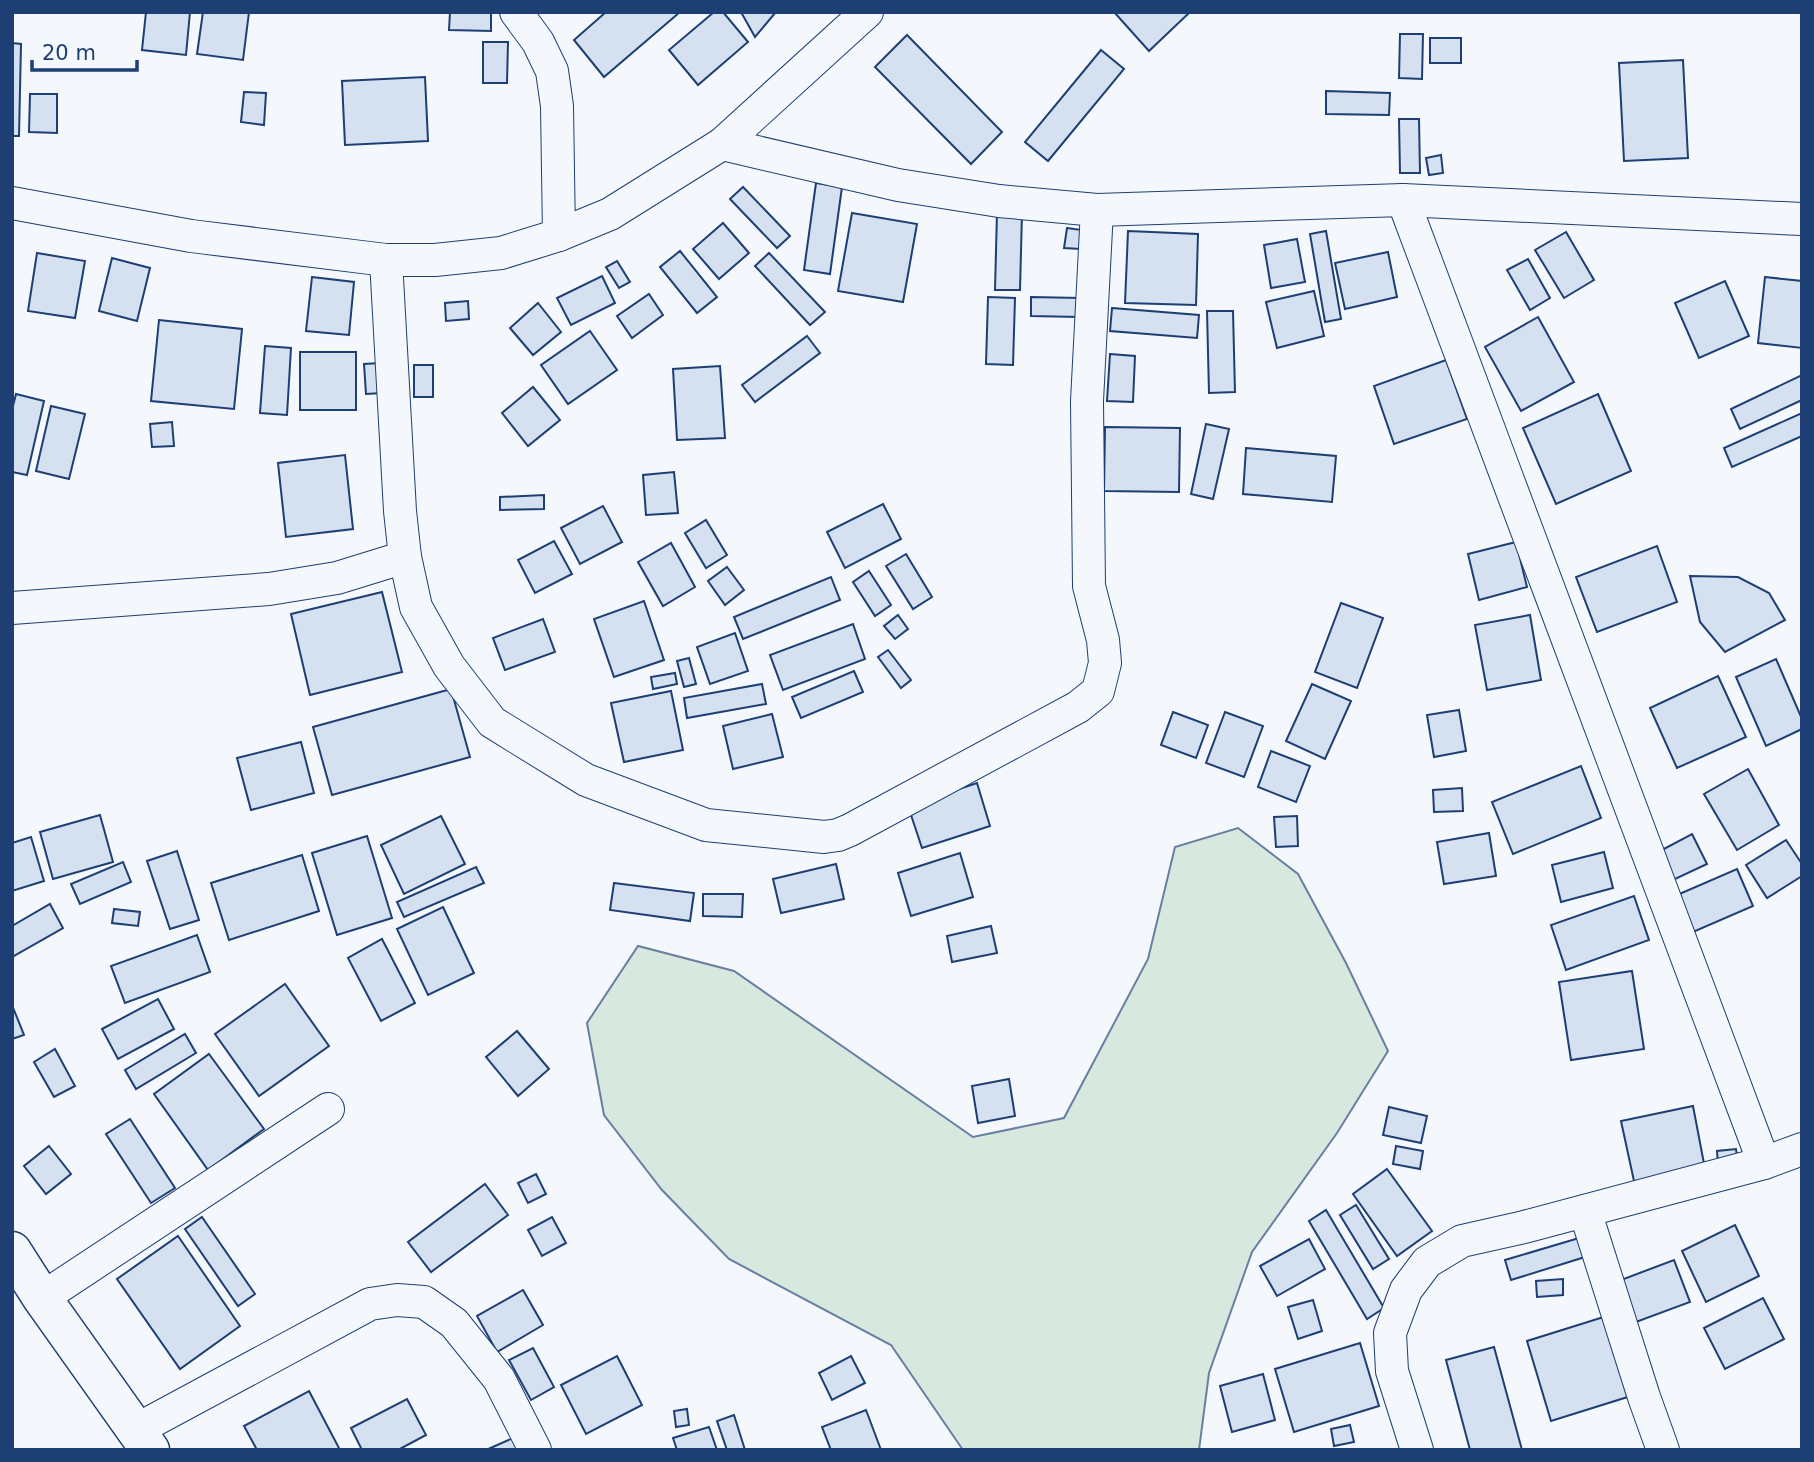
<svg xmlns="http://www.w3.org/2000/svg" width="1814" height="1462" font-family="'DejaVu Sans',sans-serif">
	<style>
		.green { fill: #d7e8df; stroke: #687fa3; stroke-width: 2 }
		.building { fill: #d5e0f0; stroke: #1d3f73; stroke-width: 2 }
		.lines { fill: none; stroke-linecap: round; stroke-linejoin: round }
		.minor-casing { stroke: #1d3f73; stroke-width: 34 }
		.tertiary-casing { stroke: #1d3f73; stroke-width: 41 }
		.minor { stroke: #f4f7fb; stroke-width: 32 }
		.tertiary { stroke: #f4f7fb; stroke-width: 38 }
	</style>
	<rect width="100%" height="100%" fill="#f4f7fb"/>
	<!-- green -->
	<path class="green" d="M 1238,828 L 1298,874 L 1346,963 L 1388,1051 L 1337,1133 L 1252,1252 L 1209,1373 L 1199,1450 L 963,1450 L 891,1345 L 729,1259 L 662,1190 L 604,1115 L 587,1023 L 638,946 L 734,971 L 973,1137 L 1064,1118 L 1148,959 L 1175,847 Z"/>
	<!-- building -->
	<g class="building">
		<path d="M 146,12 L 190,12 L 186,55 L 142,50 Z"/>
		<path d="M 203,12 L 249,12 L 243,60 L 197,54 Z"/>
		<path d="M 450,12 L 491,12 L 491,31 L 449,30 Z"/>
		<path d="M 606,12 L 680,12 L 604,77 L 574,40 Z"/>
		<path d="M 714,12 L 723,12 L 748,42 L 698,85 L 669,50 Z"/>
		<path d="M 741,12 L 776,12 L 755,37 Z"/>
		<path d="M 1114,12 L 1190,12 L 1149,51 Z"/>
		<path d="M 1400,34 L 1423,34 L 1422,79 L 1399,78 Z"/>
		<path d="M 907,35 L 1002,132 L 971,164 L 875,67 Z"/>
		<rect x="1430" y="38" width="31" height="25"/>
		<path d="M 483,42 L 508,42 L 507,83 L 483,83 Z"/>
		<path d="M 12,43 L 21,44 L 19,136 L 12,136 Z"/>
		<path d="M 1101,50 L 1124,69 L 1048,161 L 1025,142 Z"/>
		<path d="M 1683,60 L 1688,158 L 1624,161 L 1619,63 Z"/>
		<path d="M 425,77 L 428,141 L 345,145 L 342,81 Z"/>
		<path d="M 1326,91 L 1390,93 L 1389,115 L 1326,114 Z"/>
		<path d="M 244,92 L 266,93 L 264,125 L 241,122 Z"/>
		<path d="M 30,94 L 57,94 L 57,133 L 29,132 Z"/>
		<path d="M 1399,119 L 1419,119 L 1420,173 L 1400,173 Z"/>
		<path d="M 1441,155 L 1443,173 L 1429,175 L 1426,158 Z"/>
		<path d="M 816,183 L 842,187 L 830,274 L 804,270 Z"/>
		<path d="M 743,187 L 790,236 L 777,248 L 730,199 Z"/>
		<path d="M 997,212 L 1022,213 L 1020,290 L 995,290 Z"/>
		<path d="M 852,213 L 917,224 L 903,302 L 838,291 Z"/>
		<path d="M 723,223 L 749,253 L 719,279 L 693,249 Z"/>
		<path d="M 1067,228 L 1082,230 L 1081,249 L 1064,248 Z"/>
		<path d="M 1128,231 L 1198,234 L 1196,305 L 1125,303 Z"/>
		<path d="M 1326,231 L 1341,319 L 1325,322 L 1310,234 Z"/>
		<path d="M 1566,232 L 1594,280 L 1564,298 L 1535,250 Z"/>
		<path d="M 1297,239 L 1305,282 L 1271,288 L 1264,245 Z"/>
		<path d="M 680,251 L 717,297 L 697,313 L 660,267 Z"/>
		<path d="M 1388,252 L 1397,297 L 1345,309 L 1335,263 Z"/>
		<path d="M 37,253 L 85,261 L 75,318 L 28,311 Z"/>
		<path d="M 769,253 L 825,312 L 810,325 L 755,266 Z"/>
		<path d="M 112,258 L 150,268 L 137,321 L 99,311 Z"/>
		<path d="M 1528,259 L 1550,298 L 1530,310 L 1507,270 Z"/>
		<path d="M 617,261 L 630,282 L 619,288 L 606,267 Z"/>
		<path d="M 602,276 L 615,303 L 571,325 L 557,298 Z"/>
		<path d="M 312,277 L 354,282 L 349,335 L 306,331 Z"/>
		<path d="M 1765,277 L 1802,281 L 1802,348 L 1758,343 Z"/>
		<path d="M 1725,281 L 1749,336 L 1699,358 L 1675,303 Z"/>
		<path d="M 1314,291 L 1324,336 L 1277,348 L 1266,302 Z"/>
		<path d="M 649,294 L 663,315 L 632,338 L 617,316 Z"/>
		<path d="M 988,297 L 1015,298 L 1013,365 L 986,364 Z"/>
		<path d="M 1031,297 L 1080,298 L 1079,317 L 1031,316 Z"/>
		<path d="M 468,301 L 469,319 L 446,321 L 445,303 Z"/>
		<path d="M 538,303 L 561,332 L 533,355 L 510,328 Z"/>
		<path d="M 1112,308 L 1199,315 L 1197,338 L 1110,331 Z"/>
		<path d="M 1207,311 L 1233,311 L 1235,392 L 1209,393 Z"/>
		<path d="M 1538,317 L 1574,382 L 1521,411 L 1485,347 Z"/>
		<path d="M 159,320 L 242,329 L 234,409 L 151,401 Z"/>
		<path d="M 590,331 L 617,370 L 568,404 L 541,365 Z"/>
		<path d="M 807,336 L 820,353 L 755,402 L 742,385 Z"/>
		<path d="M 265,346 L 291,348 L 287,415 L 260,413 Z"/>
		<rect x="300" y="352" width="56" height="58"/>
		<path d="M 1110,354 L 1135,356 L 1133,402 L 1107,401 Z"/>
		<path d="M 1446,360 L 1467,419 L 1394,444 L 1374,386 Z"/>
		<path d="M 380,363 L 382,393 L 366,394 L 364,364 Z"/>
		<rect x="414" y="365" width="19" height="32"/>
		<path d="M 720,366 L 725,438 L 677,440 L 673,369 Z"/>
		<path d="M 1802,375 L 1802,400 L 1740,429 L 1731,409 Z"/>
		<path d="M 533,387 L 560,420 L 528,446 L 502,413 Z"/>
		<path d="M 16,394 L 44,401 L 27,475 L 12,472 L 12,410 Z"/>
		<path d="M 1598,394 L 1631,471 L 1556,504 L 1523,428 Z"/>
		<path d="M 51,406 L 85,414 L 69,479 L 36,471 Z"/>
		<path d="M 1802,413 L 1802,436 L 1732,467 L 1724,448 Z"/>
		<path d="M 172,422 L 174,446 L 152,447 L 150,424 Z"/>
		<path d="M 1206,424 L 1229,429 L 1213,499 L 1191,494 Z"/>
		<path d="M 1105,427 L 1180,428 L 1179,492 L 1104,491 Z"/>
		<path d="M 1246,448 L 1336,456 L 1332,502 L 1243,494 Z"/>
		<path d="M 345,455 L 353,529 L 286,537 L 278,463 Z"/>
		<path d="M 674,472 L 678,513 L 646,515 L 643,475 Z"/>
		<path d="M 544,495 L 544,509 L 500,510 L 500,497 Z"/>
		<path d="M 883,504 L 901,539 L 845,568 L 827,532 Z"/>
		<path d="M 603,506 L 622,542 L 580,564 L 561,528 Z"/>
		<path d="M 706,520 L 727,555 L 706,568 L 685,533 Z"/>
		<path d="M 554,541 L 572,574 L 535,593 L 518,560 Z"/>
		<path d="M 1516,542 L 1527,587 L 1479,600 L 1468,554 Z"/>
		<path d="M 671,543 L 695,587 L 663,606 L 638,562 Z"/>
		<path d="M 1657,546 L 1677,602 L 1597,632 L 1576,577 Z"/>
		<path d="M 906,554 L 932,597 L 913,609 L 886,566 Z"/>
		<path d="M 727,567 L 744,590 L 725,605 L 708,581 Z"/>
		<path d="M 869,571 L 891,605 L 875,616 L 853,582 Z"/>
		<path d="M 1690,576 L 1738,577 L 1769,593 L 1785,620 L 1725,652 L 1700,622 Z"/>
		<path d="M 831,577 L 840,600 L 743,639 L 734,617 Z"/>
		<path d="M 382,592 L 402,672 L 310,695 L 291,614 Z"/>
		<path d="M 644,601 L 664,660 L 614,677 L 594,619 Z"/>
		<path d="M 1341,603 L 1383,618 L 1357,688 L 1315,672 Z"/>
		<path d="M 898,615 L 908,629 L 895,639 L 884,626 Z"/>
		<path d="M 1530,615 L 1541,680 L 1487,690 L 1475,625 Z"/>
		<path d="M 543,619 L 555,652 L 505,670 L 493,638 Z"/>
		<path d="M 853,624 L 865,659 L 783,690 L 770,655 Z"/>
		<path d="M 735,633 L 748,671 L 710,684 L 697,647 Z"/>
		<path d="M 888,650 L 911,680 L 901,688 L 878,657 Z"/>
		<path d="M 689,658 L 696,684 L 684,687 L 677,661 Z"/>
		<path d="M 1776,659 L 1802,719 L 1802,729 L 1766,746 L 1736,677 Z"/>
		<path d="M 854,671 L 863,692 L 801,718 L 792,697 Z"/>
		<path d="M 675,673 L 677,684 L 653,689 L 651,677 Z"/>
		<path d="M 1718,676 L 1746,737 L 1677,768 L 1650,708 Z"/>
		<path d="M 762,684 L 766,704 L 687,718 L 684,698 Z"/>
		<path d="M 1312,684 L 1351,701 L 1325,759 L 1286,741 Z"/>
		<path d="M 451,689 L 470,757 L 332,795 L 313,727 Z"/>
		<path d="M 671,691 L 683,750 L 624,762 L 611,703 Z"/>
		<path d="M 1459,710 L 1466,751 L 1434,757 L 1427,715 Z"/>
		<path d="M 1173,712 L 1208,725 L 1196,758 L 1161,745 Z"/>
		<path d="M 1225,712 L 1263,726 L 1244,777 L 1206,763 Z"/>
		<path d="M 772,714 L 783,757 L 733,769 L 723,726 Z"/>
		<path d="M 301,742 L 314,793 L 251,810 L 237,758 Z"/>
		<path d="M 1271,751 L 1310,766 L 1296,802 L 1258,787 Z"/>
		<path d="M 1581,766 L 1601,818 L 1513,854 L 1492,802 Z"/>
		<path d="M 1748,769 L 1779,825 L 1737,850 L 1704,794 Z"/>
		<path d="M 977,783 L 990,826 L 922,848 L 908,806 Z"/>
		<path d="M 1462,788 L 1463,811 L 1434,812 L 1433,790 Z"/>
		<path d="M 100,815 L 113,862 L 53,879 L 40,832 Z"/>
		<path d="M 441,816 L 465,864 L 404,894 L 381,845 Z"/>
		<path d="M 1297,816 L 1298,846 L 1276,847 L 1274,817 Z"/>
		<path d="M 1489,833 L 1496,876 L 1444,884 L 1437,842 Z"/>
		<path d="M 1692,834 L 1707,864 L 1673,880 L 1660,851 Z"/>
		<path d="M 367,836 L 392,918 L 337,935 L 312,853 Z"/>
		<path d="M 31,837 L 44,881 L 12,891 L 12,843 Z"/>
		<path d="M 1786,840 L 1802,864 L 1802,876 L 1767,898 L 1746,865 Z"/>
		<path d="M 177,851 L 199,920 L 170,929 L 147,861 Z"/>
		<path d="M 1604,852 L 1613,888 L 1561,902 L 1552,865 Z"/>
		<path d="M 960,853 L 973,897 L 911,916 L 898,873 Z"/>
		<path d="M 302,855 L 319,911 L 229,940 L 211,883 Z"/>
		<path d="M 123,862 L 131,882 L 80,904 L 71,884 Z"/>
		<path d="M 836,864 L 844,899 L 781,913 L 773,879 Z"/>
		<path d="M 476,867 L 484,883 L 404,917 L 397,902 Z"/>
		<path d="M 1737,869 L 1753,906 L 1693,932 L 1677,895 Z"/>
		<path d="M 614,883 L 694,893 L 690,921 L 610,910 Z"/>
		<path d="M 703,894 L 743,894 L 742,917 L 703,916 Z"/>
		<path d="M 1634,896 L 1649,940 L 1566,970 L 1551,925 Z"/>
		<path d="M 50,904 L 63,928 L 12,957 L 12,926 Z"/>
		<path d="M 443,907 L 474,973 L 428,995 L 397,929 Z"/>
		<path d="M 114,909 L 140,912 L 138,926 L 112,923 Z"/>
		<path d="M 991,926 L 997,953 L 952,962 L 947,936 Z"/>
		<path d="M 197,935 L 210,972 L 125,1003 L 111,966 Z"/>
		<path d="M 382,939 L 415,1003 L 381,1021 L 348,958 Z"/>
		<path d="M 1632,971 L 1644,1049 L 1571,1060 L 1559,982 Z"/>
		<path d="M 285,984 L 329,1046 L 259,1096 L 215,1034 Z"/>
		<path d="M 158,999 L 174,1029 L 118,1059 L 102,1029 Z"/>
		<path d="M 12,1005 L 24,1035 L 12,1039 Z"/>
		<path d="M 517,1031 L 549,1069 L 518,1096 L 486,1057 Z"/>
		<path d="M 185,1034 L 196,1053 L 136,1089 L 125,1070 Z"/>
		<path d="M 55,1049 L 75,1086 L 54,1097 L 34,1062 Z"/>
		<path d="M 209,1054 L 264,1129 L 208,1170 L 154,1094 Z"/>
		<path d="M 1009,1079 L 1015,1116 L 978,1123 L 972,1086 Z"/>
		<path d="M 1693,1106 L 1706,1174 L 1637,1195 L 1621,1121 Z"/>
		<path d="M 1389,1107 L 1427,1116 L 1421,1143 L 1383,1135 Z"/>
		<path d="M 130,1119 L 175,1188 L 151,1203 L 106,1134 Z"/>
		<path d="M 49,1146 L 71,1174 L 46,1194 L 24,1166 Z"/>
		<path d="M 1396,1146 L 1423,1151 L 1420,1169 L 1393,1164 Z"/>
		<path d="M 1736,1149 L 1738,1163 L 1718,1165 L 1717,1151 Z"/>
		<path d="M 1387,1169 L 1432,1231 L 1397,1256 L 1353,1194 Z"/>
		<path d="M 536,1174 L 546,1194 L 528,1203 L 518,1183 Z"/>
		<path d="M 485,1184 L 508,1215 L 431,1272 L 408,1242 Z"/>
		<path d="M 1356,1205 L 1389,1259 L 1373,1269 L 1340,1215 Z"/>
		<path d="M 1326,1210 L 1384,1308 L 1367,1319 L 1309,1221 Z"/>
		<path d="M 202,1217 L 255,1294 L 238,1306 L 185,1229 Z"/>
		<path d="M 552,1217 L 566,1243 L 542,1256 L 528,1230 Z"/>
		<path d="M 1735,1225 L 1759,1276 L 1706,1302 L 1682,1251 Z"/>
		<path d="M 178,1236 L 240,1326 L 180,1369 L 117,1279 Z"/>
		<path d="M 1579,1238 L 1585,1257 L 1511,1280 L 1505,1260 Z"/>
		<path d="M 1309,1239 L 1325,1269 L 1277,1296 L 1260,1266 Z"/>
		<path d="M 1674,1260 L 1690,1302 L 1636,1322 L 1621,1280 Z"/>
		<path d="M 1563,1279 L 1563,1295 L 1537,1297 L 1536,1281 Z"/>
		<path d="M 523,1290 L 543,1325 L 497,1352 L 477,1316 Z"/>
		<path d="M 1763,1298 L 1784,1339 L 1725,1369 L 1704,1328 Z"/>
		<path d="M 1313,1300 L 1322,1331 L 1298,1339 L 1288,1307 Z"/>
		<path d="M 1610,1315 L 1634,1395 L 1551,1421 L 1527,1341 Z"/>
		<path d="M 1360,1343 L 1379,1406 L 1294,1432 L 1275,1369 Z"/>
		<path d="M 1494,1347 L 1522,1450 L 1470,1450 L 1446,1360 Z"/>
		<path d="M 533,1348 L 554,1387 L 531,1400 L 509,1360 Z"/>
		<path d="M 617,1356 L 642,1405 L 586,1434 L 561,1385 Z"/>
		<path d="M 851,1356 L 865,1383 L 832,1400 L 819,1373 Z"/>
		<path d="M 1263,1374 L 1275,1420 L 1232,1432 L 1220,1386 Z"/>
		<path d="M 309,1391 L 340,1450 L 257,1450 L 244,1426 Z"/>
		<path d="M 407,1399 L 426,1435 L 398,1450 L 362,1450 L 351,1428 Z"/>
		<path d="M 687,1409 L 689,1425 L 676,1427 L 674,1411 Z"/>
		<path d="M 866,1410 L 881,1450 L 831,1450 L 822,1427 Z"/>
		<path d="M 734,1415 L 745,1450 L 727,1450 L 717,1421 Z"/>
		<path d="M 1350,1425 L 1354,1442 L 1334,1446 L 1331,1429 Z"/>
		<path d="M 709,1427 L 717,1450 L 677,1450 L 673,1438 Z"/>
		<path d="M 513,1438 L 518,1450 L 486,1450 Z"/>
	</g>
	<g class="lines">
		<defs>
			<g id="minor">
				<path d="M 516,12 L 538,42 L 552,71 L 557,106 L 559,235"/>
				<path d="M 722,144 L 898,185 L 999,201 L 1097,210 L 1403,200 L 1802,219"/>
				<path d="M 1403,200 L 1764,1163"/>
				<path d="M 12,203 L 191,236 L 386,260 L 435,260 L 501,253 L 559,235 L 610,214 L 722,144 L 867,12"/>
				<path d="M 386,260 L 400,511 L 405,557 L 416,607 L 449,666 L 492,722 L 586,780 L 706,825 L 824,837 L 838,835 L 850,830 L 1078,707 L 1098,691 L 1105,663 L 1103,640 L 1089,586 L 1087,401 L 1097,210"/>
				<path d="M 12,608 L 269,589 L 337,578 L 405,557"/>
				<path d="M 1585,1211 L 1644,1397 L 1663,1450"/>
				<path d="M 42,1298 L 328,1109"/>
				<path d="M 136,1430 L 370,1304 L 397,1300 L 424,1302 L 454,1323 L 499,1379 L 535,1450"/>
				<path d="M 1417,1450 L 1392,1371 L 1390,1333 L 1406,1290 L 1427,1262 L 1462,1241 L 1524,1227 L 1764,1163 L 1802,1149"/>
			</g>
			<path id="tertiary" d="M 12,1251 L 42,1298 L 150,1450"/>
		</defs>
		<!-- minor casing -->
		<use href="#minor" class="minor-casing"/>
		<!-- tertiary casing -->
		<use href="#tertiary" class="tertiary-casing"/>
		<!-- minor -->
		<use href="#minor" class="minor"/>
		<!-- tertiary -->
		<use href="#tertiary" class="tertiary"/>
	</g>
	<!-- border -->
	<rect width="1814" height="1462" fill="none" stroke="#1d3f73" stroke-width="28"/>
	<!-- scale -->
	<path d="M32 60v10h105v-10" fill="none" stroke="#1d3f73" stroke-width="3.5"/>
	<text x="42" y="60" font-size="21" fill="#1d3f73" stroke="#f4f7fb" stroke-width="5" paint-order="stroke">20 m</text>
</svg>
